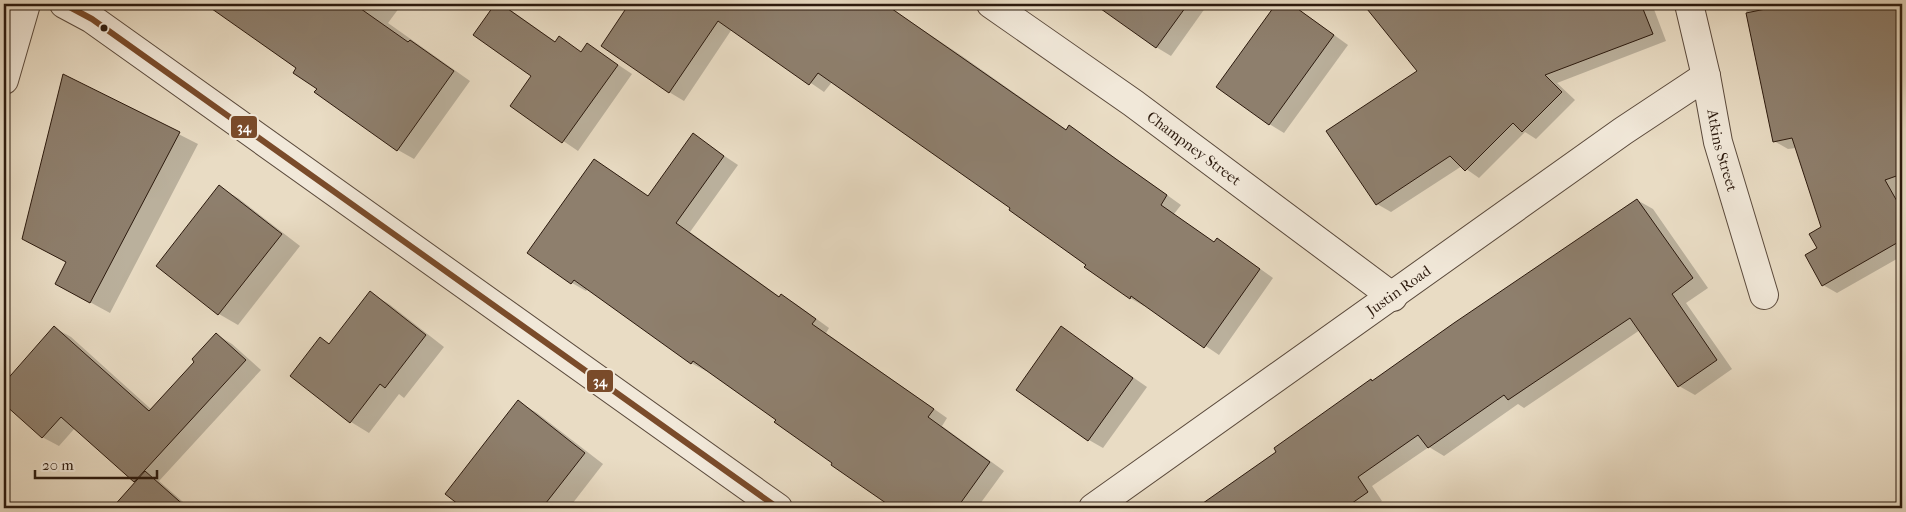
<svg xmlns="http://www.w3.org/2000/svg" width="1906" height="512" font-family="'IM FELL French Canon',serif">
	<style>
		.shadow { fill: #0003 }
		.building { fill: #8e7f6d; stroke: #2c1a0e }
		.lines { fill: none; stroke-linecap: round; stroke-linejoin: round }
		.minor-casing { stroke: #5b4a3c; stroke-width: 30 }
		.minor { stroke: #f1e8d9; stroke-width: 28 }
		.bus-1-casing { stroke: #f1e8d9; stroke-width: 10 }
		.bus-1 { stroke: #7a4b2a; stroke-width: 6 }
		.bus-dot { fill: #2c1a0e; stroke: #f1e8d9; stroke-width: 2 }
		.labels { text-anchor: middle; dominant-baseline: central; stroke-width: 5; stroke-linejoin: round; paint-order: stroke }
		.street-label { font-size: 15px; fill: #2c1a0e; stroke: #f1e8d9 }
		.line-badge { stroke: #f1e8d9; stroke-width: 2 }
		.badge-label { font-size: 14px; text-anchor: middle; font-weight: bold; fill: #fff }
	</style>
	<rect width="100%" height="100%" fill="#e9dcc4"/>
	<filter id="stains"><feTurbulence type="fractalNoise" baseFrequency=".004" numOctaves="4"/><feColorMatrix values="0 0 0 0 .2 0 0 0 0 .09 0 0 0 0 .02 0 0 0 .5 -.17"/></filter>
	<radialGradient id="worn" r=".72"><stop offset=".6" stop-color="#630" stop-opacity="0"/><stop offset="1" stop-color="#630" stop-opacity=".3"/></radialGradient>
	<!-- shadow -->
	<g class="shadow">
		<path d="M 208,4 L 290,4 L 326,28 L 343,4 L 402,4 L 388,23 L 470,81 L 414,159 L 398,150 L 316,92 L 318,89 L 298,68 Z"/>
		<path d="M 496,4 L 512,11 L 556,42 L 559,38 L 582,52 L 587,44 L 632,74 L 578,151 L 512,106 L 532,76 L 475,34 Z"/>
		<path d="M 631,4 L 884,4 L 962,56 L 1067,130 L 1069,127 L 1083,135 L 1181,205 L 1174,214 L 1215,243 L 1217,240 L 1231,248 L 1273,278 L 1219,355 L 1145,305 L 1144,306 L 1130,298 L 1012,208 L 832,82 L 824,92 L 732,29 L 684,101 L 669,92 L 602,45 Z"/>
		<path d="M 1104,4 L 1208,4 L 1171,56 L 1156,47 Z"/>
		<path d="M 1277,4 L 1291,4 L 1348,45 L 1284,133 L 1269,124 L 1218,86 Z"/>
		<path d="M 1389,4 L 1504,4 L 1506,7 L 1514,4 L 1652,4 L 1666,41 L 1557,83 L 1575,100 L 1536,139 L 1525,132 L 1479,178 L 1462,166 L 1391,212 L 1377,204 L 1419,71 L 1374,15 Z"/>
		<path d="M 1745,4 L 1902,4 L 1902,186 L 1898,188 L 1902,195 L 1902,256 L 1837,293 L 1823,285 L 1822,227 L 1796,148 L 1788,149 L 1774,141 Z"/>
		<path d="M 64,76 L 198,144 L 110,313 L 75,294 L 67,263 L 23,239 Z"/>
		<path d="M 693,135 L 738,165 L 690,232 L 780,297 L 781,295 L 796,304 L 829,328 L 826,333 L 947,418 L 942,426 L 1004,471 L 977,508 L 895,508 L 832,464 L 833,463 L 777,419 L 707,369 L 706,371 L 691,363 L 588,288 L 586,291 L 572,283 L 529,253 L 595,161 L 649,197 Z"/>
		<path d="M 219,187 L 238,198 L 300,246 L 238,325 L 219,314 L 158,266 Z"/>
		<path d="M 1637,200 L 1653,209 L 1708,288 L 1686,303 L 1732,369 L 1695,395 L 1679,386 L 1640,330 L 1524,408 L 1518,404 L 1444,456 L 1429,447 L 1372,486 L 1382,501 L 1372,508 L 1213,508 L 1208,501 L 1373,382 Z"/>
		<path d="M 370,293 L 389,304 L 444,347 L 404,398 L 399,394 L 369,433 L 351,422 L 320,338 L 330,344 Z"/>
		<path d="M 55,328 L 71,337 L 152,410 L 196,362 L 216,334 L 232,344 L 261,370 L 159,481 L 190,508 L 114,508 L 137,482 L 75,428 L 59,446 L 42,437 L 4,402 L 4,385 Z"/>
		<path d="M 1075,337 L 1147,387 L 1103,448 L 1089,440 Z"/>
		<path d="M 519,402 L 537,413 L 603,464 L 569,508 L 465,508 L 447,494 Z"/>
	</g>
	<!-- building -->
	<g class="building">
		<path d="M 205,4 L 354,4 L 408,42 L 410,40 L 454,71 L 397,151 L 314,92 L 317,89 L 293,73 L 296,68 Z"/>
		<path d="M 495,4 L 501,4 L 555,42 L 559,36 L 581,52 L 587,43 L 618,65 L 562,143 L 510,106 L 531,76 L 473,35 Z"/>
		<path d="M 629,4 L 885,4 L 1066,130 L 1069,125 L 1116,159 L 1167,195 L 1161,205 L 1214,242 L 1217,238 L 1260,269 L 1204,348 L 1131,296 L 1130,299 L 1084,267 L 1086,265 L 1009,210 L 1010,208 L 818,73 L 809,85 L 718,21 L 669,93 L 601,46 Z"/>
		<path d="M 1094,4 L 1188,4 L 1156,48 Z"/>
		<path d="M 1276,4 L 1291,4 L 1334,35 L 1269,125 L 1216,87 Z"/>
		<path d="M 1363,4 L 1641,4 L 1653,34 L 1545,75 L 1562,92 L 1522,132 L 1513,123 L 1465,171 L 1450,156 L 1376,205 L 1326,131 L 1417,71 Z"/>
		<path d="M 1790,4 L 1902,4 L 1902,174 L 1885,180 L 1902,210 L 1902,240 L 1822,286 L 1805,255 L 1817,248 L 1809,234 L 1821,227 L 1792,138 L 1773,142 L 1746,13 Z"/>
		<path d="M 63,74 L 180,132 L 90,303 L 55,284 L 66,262 L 22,239 Z"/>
		<path d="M 693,133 L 724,156 L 676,223 L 779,297 L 781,294 L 816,319 L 812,324 L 934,409 L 928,417 L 990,462 L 957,508 L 893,508 L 831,465 L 832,463 L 774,422 L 776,420 L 693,361 L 691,364 L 574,280 L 571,284 L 527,253 L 594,159 L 648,196 Z"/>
		<path d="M 219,185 L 282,234 L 218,315 L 156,266 Z"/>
		<path d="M 1637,199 L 1693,278 L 1672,294 L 1717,360 L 1678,387 L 1630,318 L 1508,400 L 1504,395 L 1428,448 L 1418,435 L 1358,477 L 1368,492 L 1345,508 L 1196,508 L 1276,452 L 1274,448 L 1371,379 L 1372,381 L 1454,323 Z"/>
		<path d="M 370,291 L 426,335 L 385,388 L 380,384 L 350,423 L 290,376 L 320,337 L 329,344 Z"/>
		<path d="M 54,326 L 149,411 L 194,362 L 192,359 L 216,333 L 246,360 L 134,482 L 61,417 L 42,438 L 4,404 L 4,383 Z"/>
		<path d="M 1061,326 L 1133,378 L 1088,441 L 1016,390 Z"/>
		<path d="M 518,400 L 585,453 L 542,508 L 463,508 L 445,494 Z"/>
		<path d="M 145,471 L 187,508 L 112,508 Z"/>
	</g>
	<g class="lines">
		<defs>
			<g id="minor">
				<path d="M 64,4 L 92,19 L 778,508"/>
				<path id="s1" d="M 991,4 L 1133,103 L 1393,297"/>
				<path id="s2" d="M 1689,4 L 1706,76 L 1718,142 L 1764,295"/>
				<path d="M 4,80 L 26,4"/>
				<path id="s3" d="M 1093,508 L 1623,131 L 1706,76"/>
			</g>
		</defs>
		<!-- minor casing -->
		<use href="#minor" class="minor-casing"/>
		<!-- minor -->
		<use href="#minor" class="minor"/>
		<defs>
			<path id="bus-1" d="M 64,4 L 92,19 L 778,508"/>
		</defs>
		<!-- bus-1 casing -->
		<use href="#bus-1" class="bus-1-casing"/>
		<!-- bus-1 -->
		<use href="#bus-1" class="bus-1"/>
	</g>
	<!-- markers -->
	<circle class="bus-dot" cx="104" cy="28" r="4.5"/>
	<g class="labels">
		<!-- street labels -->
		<g class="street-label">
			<text stroke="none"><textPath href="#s1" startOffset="249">Champney Street</textPath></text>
			<text stroke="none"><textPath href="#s2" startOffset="150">Atkins Street</textPath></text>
			<text stroke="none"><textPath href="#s3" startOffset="375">Justin Road</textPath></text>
		</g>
	</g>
	<g class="line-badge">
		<rect x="230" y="115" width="28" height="24" rx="5" fill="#7a4b2a"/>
		<rect x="586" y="369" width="28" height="24" rx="5" fill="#7a4b2a"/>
	</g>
	<g class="badge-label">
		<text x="244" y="132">34</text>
		<text x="600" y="386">34</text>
	</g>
	<!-- margin -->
	<rect width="1906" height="512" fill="none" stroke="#e9dcc4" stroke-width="20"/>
	<rect x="5" y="5" width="1896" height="502" fill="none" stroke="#2c1a0e" stroke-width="2.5"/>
	<rect x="10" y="10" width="1886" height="492" fill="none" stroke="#2c1a0e"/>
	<!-- scale -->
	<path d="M35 470v8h122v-8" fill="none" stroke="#2c1a0e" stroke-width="2.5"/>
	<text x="42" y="470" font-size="15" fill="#2c1a0e" stroke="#f1e8d9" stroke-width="4" paint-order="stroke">20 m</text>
	<rect width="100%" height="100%" filter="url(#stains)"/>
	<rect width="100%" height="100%" fill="url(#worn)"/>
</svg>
